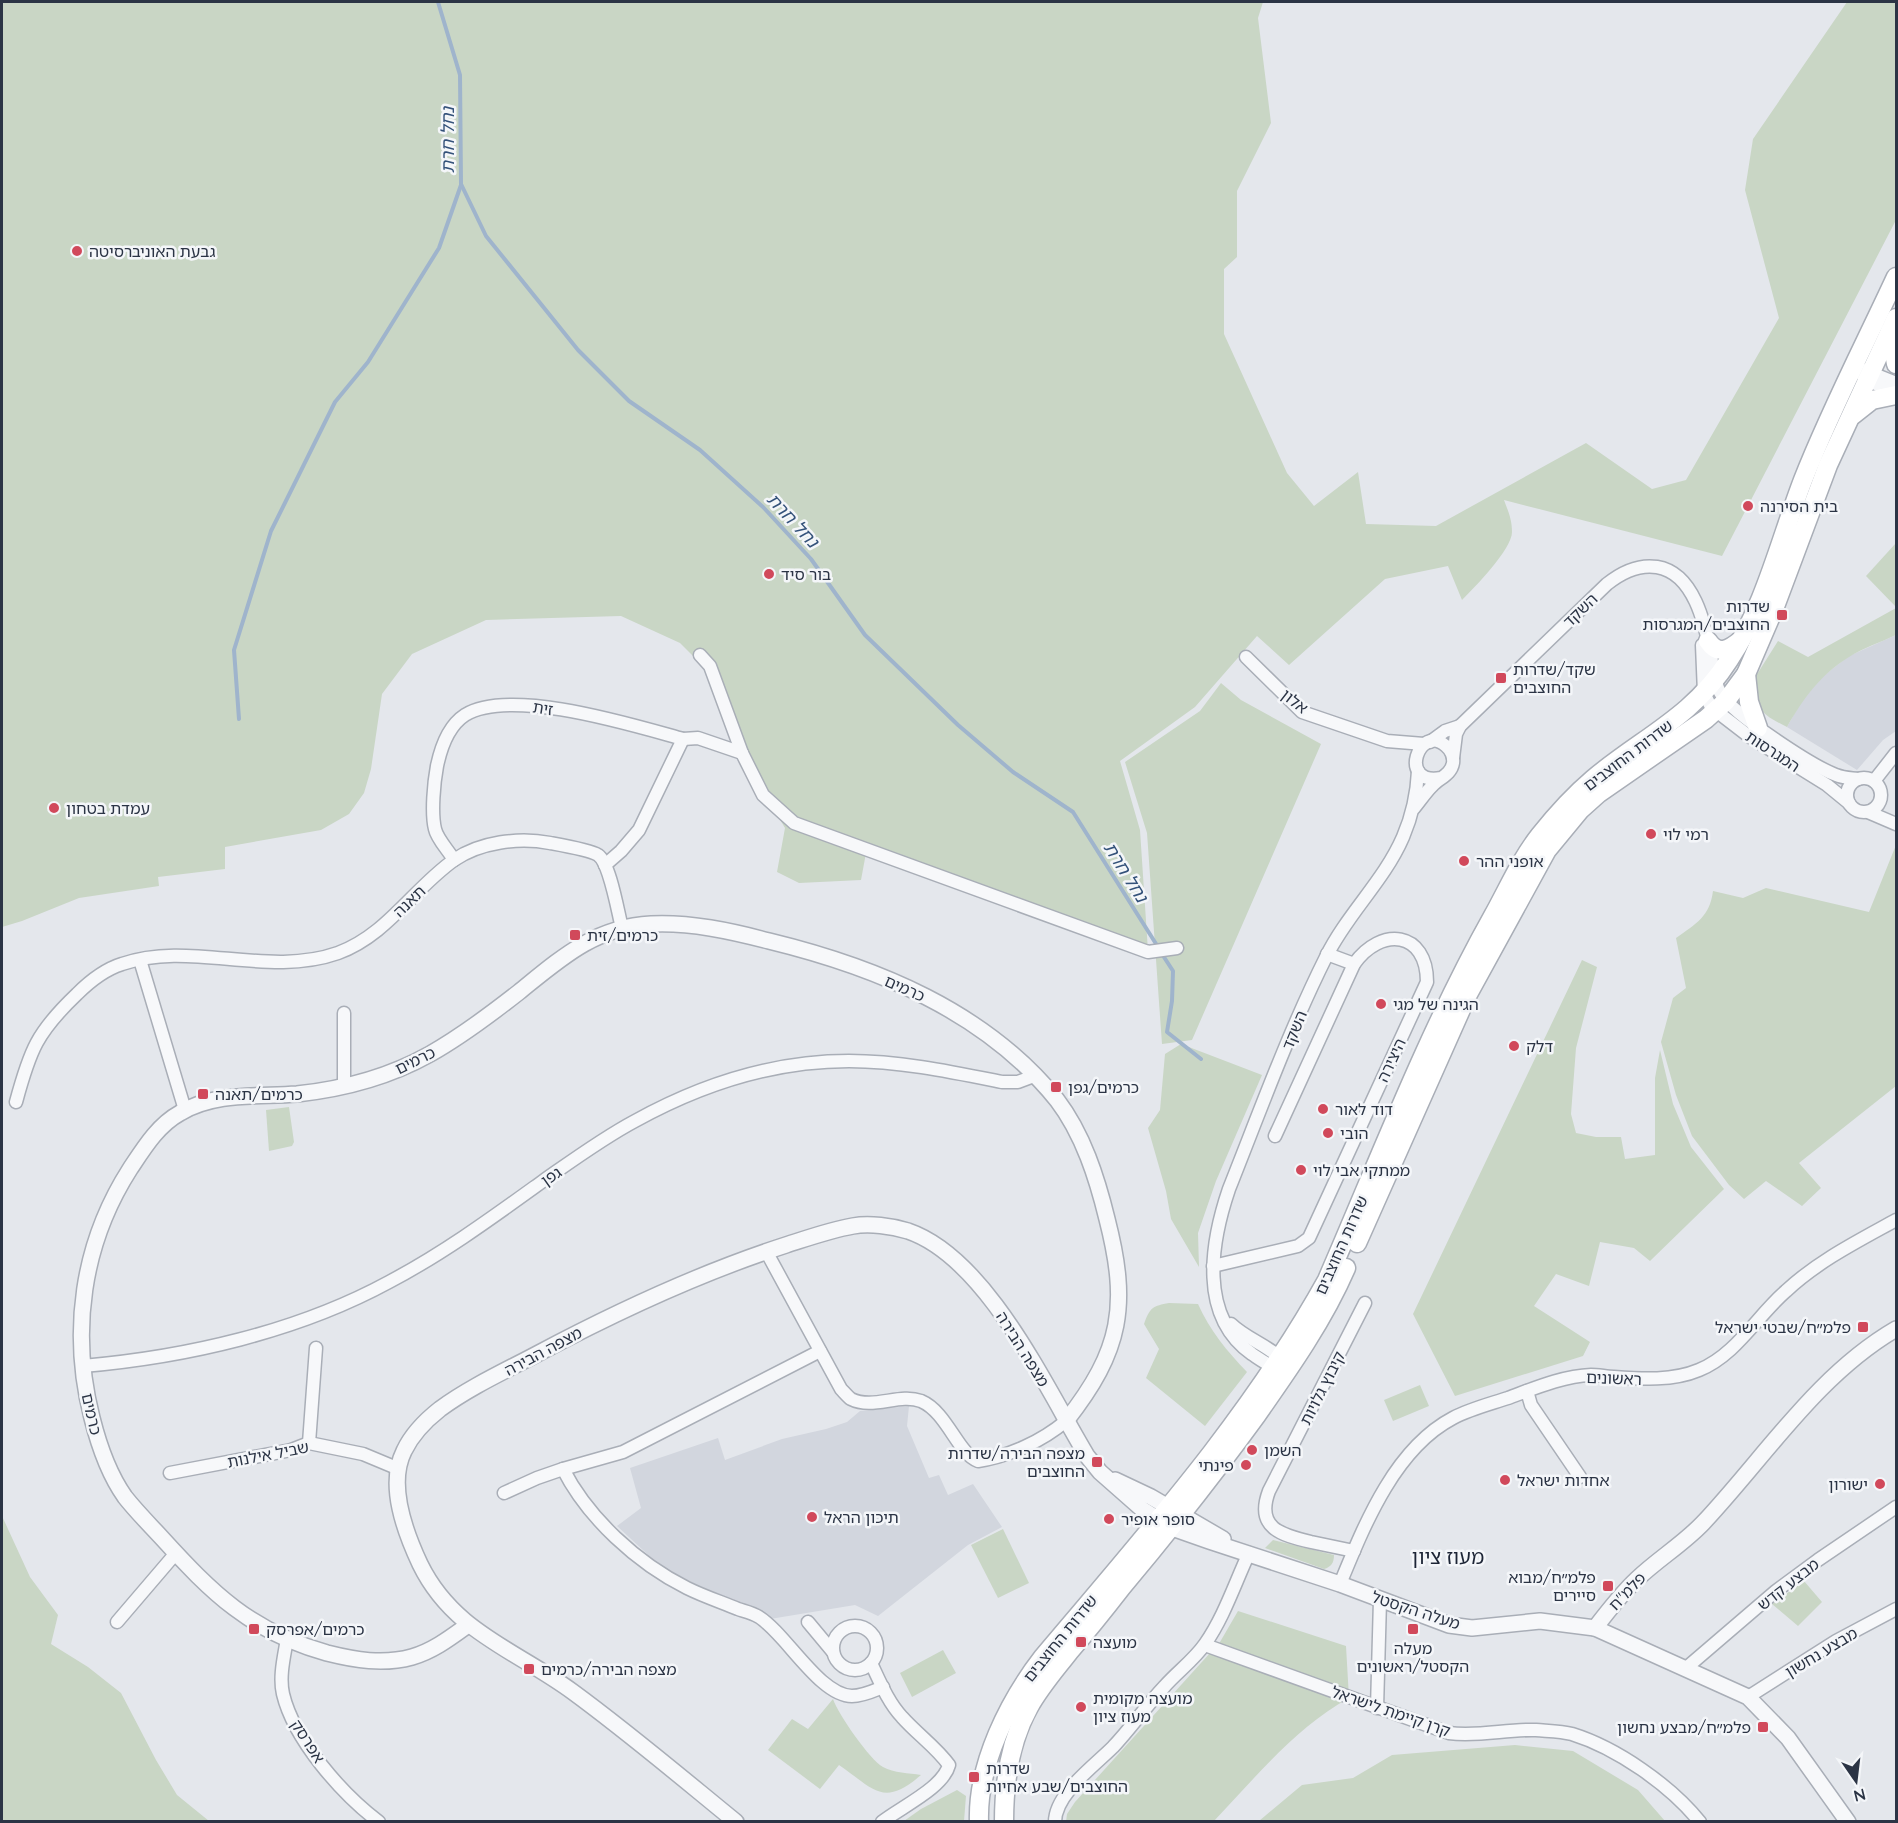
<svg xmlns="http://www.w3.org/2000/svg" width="1898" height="1823" font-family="Quicksand,'Noto Sans Hebrew',sans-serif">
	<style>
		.built { fill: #d2d6de }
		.green { fill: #c9d6c5 }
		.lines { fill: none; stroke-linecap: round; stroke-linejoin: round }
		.stream { stroke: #9fb4cc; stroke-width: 4 }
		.minor-casing { stroke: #a9aeb7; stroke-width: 15 }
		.tertiary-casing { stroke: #a9aeb7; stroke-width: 18 }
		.secondary-casing { stroke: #a9aeb7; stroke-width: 21 }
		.minor { stroke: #f7f8fa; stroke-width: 12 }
		.tertiary { stroke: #f7f8fa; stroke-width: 15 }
		.secondary { stroke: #fff; stroke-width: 18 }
		.poi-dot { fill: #d1495b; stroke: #f4f6f9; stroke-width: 2 }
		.labels { text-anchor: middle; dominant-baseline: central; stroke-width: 5; stroke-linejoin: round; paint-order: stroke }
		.poi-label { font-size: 16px; fill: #2b3445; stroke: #f4f6f9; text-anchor: start }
		.street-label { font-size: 16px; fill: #2b3445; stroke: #f4f6f9 }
		.water-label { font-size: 18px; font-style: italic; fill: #34527a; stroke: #f4f6f9 }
		.quarter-label { font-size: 20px; fill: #1d2536; stroke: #f4f6f9 }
	</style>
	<rect width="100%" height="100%" fill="#e4e7ec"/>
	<!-- built -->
	<g class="built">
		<path d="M 1896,635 L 1896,731 L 1883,740 L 1857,770 L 1787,727 L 1801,702 L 1818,680 L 1849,656 Z"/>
		<path d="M 909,1406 L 907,1426 L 929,1478 L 939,1475 L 948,1495 L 973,1484 L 1002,1527 L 968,1545 L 878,1616 L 855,1605 L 770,1619 L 745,1605 L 695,1584 L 658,1564 L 617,1526 L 641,1508 L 630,1468 L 718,1438 L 725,1460 L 782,1439 L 826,1429 L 847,1422 L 860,1411 Z"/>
	</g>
	<!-- green -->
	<g class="green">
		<path d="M 2,2 L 1263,2 L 1258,18 L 1271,123 L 1237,191 L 1237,257 L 1224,269 L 1224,334 L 1287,473 L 1314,506 L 1358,472 L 1366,524 L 1436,526 L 1586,443 L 1652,489 L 1686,480 L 1779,318 L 1745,190 L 1753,139 L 1847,2 L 1896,2 L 1896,220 L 1722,556 L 1504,500 C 1508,511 1512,519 1512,532 C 1512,549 1475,587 1462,600 L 1448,566 L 1385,579 L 1289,665 L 1257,636 L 1195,707 L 1120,761 L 1140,830 L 1148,951 L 866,853 L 861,880 L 799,883 L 777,872 L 785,828 L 773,808 L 713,676 L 680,643 L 621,616 L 486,620 L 412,654 L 382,694 L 371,769 L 364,793 L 349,814 L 321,830 L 225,847 L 225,869 L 158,877 L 159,886 L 79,898 L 22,921 L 2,927 Z"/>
		<path d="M 1896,543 L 1896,607 L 1866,576 Z"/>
		<path d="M 1896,608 L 1896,635 C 1881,642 1863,648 1849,657 C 1820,675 1803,699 1787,727 C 1757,712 1760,711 1754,679 L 1778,641 L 1808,657 Z"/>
		<path d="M 1221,683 L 1241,700 L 1321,744 L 1192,1040 L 1162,1044 L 1147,833 L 1125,762 L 1200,711 Z"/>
		<path d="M 1896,845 L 1896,1086 L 1799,1163 L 1821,1188 L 1802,1206 L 1766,1181 L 1744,1199 L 1729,1185 L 1692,1136 L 1676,1095 L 1661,1042 L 1673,998 L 1686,988 L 1676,938 C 1696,924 1710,916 1713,891 L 1743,898 L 1766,888 L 1869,912 Z"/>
		<path d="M 1582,960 L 1597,967 L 1576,1048 L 1571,1114 L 1576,1133 L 1596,1137 L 1621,1137 L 1625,1159 L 1655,1155 L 1655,1078 L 1660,1050 L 1673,1104 L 1691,1147 L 1724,1189 L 1650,1261 L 1634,1248 L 1600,1242 L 1589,1286 L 1556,1274 L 1534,1306 L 1590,1342 L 1583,1356 L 1455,1396 L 1413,1314 Z"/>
		<path d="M 1181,1044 L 1262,1075 L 1216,1181 L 1198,1233 L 1199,1267 L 1171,1219 L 1166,1191 L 1148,1128 L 1160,1110 L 1165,1054 Z"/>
		<path d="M 289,1107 L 294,1142 L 292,1146 L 269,1151 L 266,1110 Z"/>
		<path d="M 1169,1303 L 1198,1304 C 1210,1331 1227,1351 1247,1372 L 1205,1426 L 1146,1378 L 1159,1349 L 1144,1324 C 1150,1307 1153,1306 1169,1303 Z"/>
		<path d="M 1420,1385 L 1429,1406 L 1393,1421 L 1384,1400 Z"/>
		<path d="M 2,1516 L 30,1577 L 58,1615 L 51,1644 L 88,1667 L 121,1693 L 156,1760 L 177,1795 L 209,1821 L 2,1821 Z"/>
		<path d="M 1003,1529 L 1029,1583 L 998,1598 L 971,1545 Z"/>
		<path d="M 1273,1540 L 1334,1555 C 1334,1563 1331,1567 1324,1569 L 1265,1548 Z"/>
		<path d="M 1804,1581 L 1822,1602 L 1798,1626 L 1772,1604 Z"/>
		<path d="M 1238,1611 L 1346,1646 L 1349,1698 C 1295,1728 1256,1777 1214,1821 L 1066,1822 L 1067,1814 L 1075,1802 L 1220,1642 Z"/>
		<path d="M 943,1650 L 956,1673 L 912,1697 L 900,1673 Z"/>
		<path d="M 833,1699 C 838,1714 870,1760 883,1767 C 894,1773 909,1773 921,1775 C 883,1808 874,1789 839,1765 L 820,1789 L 768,1750 L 792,1719 L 808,1729 Z"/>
		<path d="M 1515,1745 L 1573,1751 L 1638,1790 L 1665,1821 L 1259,1821 L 1302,1785 L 1353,1778 L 1392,1755 Z"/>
		<path d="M 957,1790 L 966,1796 L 964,1821 L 904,1821 L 921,1809 Z"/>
	</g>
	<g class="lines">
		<!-- stream -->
		<g class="stream">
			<path d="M 438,2 L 460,75 L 461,184 L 486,236 L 578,350 L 629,401 L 700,450 L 763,507 L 811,559 L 865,635 L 958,725 L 1013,772 L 1073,812 L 1158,947"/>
			<path d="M 239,719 L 234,650 L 271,531 L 335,402 L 368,362 L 439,248 L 461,185"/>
			<path d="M 1162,954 L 1173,971 L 1172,1001 L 1167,1032 L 1201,1059"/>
		</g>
		<defs>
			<g id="minor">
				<path d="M 1864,370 L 1896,383"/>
				<path d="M 1862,375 L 1867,380 L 1896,393"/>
				<path d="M 1702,645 L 1704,693 L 1711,707 L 1750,737 L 1827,785 L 1849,803"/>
				<path d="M 700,655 L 710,666 L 742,753 L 763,795 L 794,823 L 1148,952 L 1177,948"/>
				<path d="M 1246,657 L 1302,712 L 1387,741 L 1424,744"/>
				<path d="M 683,739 L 698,738 L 742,753"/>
				<path d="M 1430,742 L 1445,731 L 1460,726"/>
				<path d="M 1453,758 L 1456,734 L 1460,726 L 1607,584 C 1622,572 1638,564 1657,567 C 1694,573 1705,624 1711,655 C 1713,668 1714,683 1721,694 C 1734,715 1812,766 1836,775 C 1843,778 1850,778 1858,779"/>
				<circle cx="1864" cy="795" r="17"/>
				<path d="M 1874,781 L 1896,753"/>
				<path d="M 1414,808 C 1420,801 1425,793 1432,786 C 1439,778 1451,775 1453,763 C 1454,757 1451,750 1446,746 C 1419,722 1397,786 1441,778"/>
				<path d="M 1868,812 L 1896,824"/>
				<path d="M 454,860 C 449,851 437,839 435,829 C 431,813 434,782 437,766 C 441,747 448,726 465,715 C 510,687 632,725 683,739 L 639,830 L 621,851 L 605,865"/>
				<path d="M 1327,954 L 1354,964"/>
				<path d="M 140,960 L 185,1110"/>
				<path d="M 344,1013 L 344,1087"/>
				<path d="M 16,1102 C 30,1050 37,1032 77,994 C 89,982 106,969 122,964 C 190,940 267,978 338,953 C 387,935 413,889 454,860 C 480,842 519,837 550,843 C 561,845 590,850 598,855 C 610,863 618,913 622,928"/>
				<path d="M 766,1251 L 841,1389 C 844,1392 848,1397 851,1399 C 873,1410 899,1393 921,1401 C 947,1412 958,1454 978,1461 C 1010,1456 1042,1441 1066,1421"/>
				<path d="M 1213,1266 L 1298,1246 L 1309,1238 L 1427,982 C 1427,931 1381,926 1354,964 L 1275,1136"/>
				<path d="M 1231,1324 C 1246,1339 1276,1349 1284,1363"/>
				<path d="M 83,1366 C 186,1357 297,1332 389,1282 C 444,1253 493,1217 543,1181 C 573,1160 603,1138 635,1121 C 702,1084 772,1061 849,1061 C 900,1061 952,1072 1002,1082 L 1018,1082 L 1034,1076"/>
				<path d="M 1280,1369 C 1270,1367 1261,1360 1252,1354 C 1198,1316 1211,1242 1229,1189 C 1260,1111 1289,1031 1326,957 C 1347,914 1384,881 1403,837 C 1412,816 1417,794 1418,771"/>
				<path d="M 1527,1391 L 1531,1405 L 1580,1477"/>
				<path d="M 309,1443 L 316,1348"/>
				<path d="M 563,1469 C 588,1518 637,1563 687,1588 C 703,1596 721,1602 738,1609 C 744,1611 753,1613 759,1617 C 786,1634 820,1696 852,1696 C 863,1696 873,1691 883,1687"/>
				<path d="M 170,1473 L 291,1450 L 309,1443 L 363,1454 L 399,1469"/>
				<path d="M 504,1493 L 537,1478 L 563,1469 L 623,1452 L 820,1351"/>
				<path d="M 1354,1551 C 1340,1548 1325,1545 1311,1542 C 1281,1535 1255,1528 1269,1491 L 1365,1303"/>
				<path d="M 1340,1584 C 1364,1526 1394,1449 1453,1418 C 1470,1409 1490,1404 1508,1398 C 1535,1388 1563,1376 1591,1375 C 1599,1375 1607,1377 1614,1377 C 1642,1379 1673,1381 1699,1370 C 1736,1355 1757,1316 1786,1291 C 1818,1261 1858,1241 1896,1220"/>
				<path d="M 117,1622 L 176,1553"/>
				<path d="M 808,1622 L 833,1652"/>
				<circle cx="855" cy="1648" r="22"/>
				<path d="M 287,1639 C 284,1657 279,1677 283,1694 C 294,1740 342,1794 379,1822"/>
				<path d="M 1205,1645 L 1449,1733 C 1478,1737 1507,1729 1536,1730 C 1547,1731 1561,1731 1572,1734 C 1617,1748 1670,1785 1700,1822"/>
				<path d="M 871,1663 C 880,1682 888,1702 902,1717 C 917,1734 936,1747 949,1765 C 943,1788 901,1807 882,1822"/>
				<path d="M 1685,1669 L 1776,1591 L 1818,1560 L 1896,1507"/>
				<path d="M 1748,1697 L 1836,1641 L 1896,1609"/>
				<path d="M 1377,1708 L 1380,1600"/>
				<path d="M 1055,1822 C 1055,1794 1094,1766 1113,1747 C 1131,1728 1146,1706 1164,1687 C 1177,1672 1193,1661 1205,1644 C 1224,1617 1235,1583 1249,1553"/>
			</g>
			<g id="tertiary">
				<path d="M 1115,1480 L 1151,1497 L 1223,1539"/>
				<path d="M 468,1625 C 450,1638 433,1651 412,1657 C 383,1665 355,1660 327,1653 C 251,1632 212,1593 161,1537 C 149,1524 136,1511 125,1497 C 108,1473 99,1446 92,1418 C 70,1332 82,1244 130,1169 C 144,1148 158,1125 180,1113 C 215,1092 258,1097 297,1094 C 344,1089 389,1077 430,1054 C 462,1036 491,1014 519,992 C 561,958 595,927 651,924 C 690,922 731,931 769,941 C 876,967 985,1011 1057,1100 C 1083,1134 1097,1178 1107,1219 C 1129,1305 1122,1350 1066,1421"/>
				<path d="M 1595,1628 C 1608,1611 1621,1594 1637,1579 C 1658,1559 1683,1544 1703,1523 C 1765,1457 1817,1375 1896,1329"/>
				<path d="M 736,1822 C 682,1778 629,1733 573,1692 C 516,1650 453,1632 420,1564 C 405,1532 387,1485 404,1451 C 412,1434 426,1420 440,1409 C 470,1387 505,1371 537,1354 C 618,1311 699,1273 786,1245 C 808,1238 830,1230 853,1226 C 869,1223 892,1226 908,1231 C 987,1258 1046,1388 1087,1456 L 1100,1472 L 1142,1509 L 1172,1528 L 1209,1541 L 1340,1584 L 1449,1625 L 1472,1628 L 1540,1621 L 1595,1628 L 1748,1697 L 1788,1738 L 1848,1822"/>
			</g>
			<g id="secondary">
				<path d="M 1890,331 L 1896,364"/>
				<path d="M 1853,415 L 1872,400 L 1896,395"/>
				<path d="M 1708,641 C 1718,656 1729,650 1741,640"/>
				<path d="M 1746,674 L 1749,702 L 1758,728"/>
				<path d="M 1357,1243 L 1467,996 L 1547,850 L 1580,810 L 1599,793 L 1706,719 L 1726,701 L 1746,674 L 1774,609 L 1828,465 L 1896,318"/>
				<path d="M 979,1822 C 977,1764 1009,1701 1043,1657 C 1144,1537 1250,1419 1327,1280 C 1380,1158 1428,1032 1493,916 C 1508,889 1521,859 1540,835 C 1556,815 1573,796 1593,779 C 1643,737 1692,718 1729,660 C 1765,606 1780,540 1803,480 C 1830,411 1865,344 1896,277"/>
				<path d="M 1004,1822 C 1004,1783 1010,1741 1029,1707 C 1040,1687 1055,1670 1069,1652 C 1087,1631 1104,1610 1121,1588 C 1168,1532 1213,1475 1256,1416 C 1289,1369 1323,1321 1346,1268"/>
			</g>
		</defs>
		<!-- minor casing -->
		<use href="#minor" class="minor-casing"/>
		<!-- tertiary casing -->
		<use href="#tertiary" class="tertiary-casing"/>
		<!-- secondary casing -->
		<use href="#secondary" class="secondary-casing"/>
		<!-- minor -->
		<use href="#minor" class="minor"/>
		<!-- tertiary -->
		<use href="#tertiary" class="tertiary"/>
		<!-- secondary -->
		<use href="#secondary" class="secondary"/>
	</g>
	<!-- markers -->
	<g class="poi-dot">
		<circle cx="77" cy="251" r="6"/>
		<circle cx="1748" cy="506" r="6"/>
		<circle cx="769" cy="574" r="6"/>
		<rect x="1776" y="609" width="12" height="12" rx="3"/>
		<rect x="1495" y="672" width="12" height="12" rx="3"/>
		<circle cx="54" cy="808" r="6"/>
		<circle cx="1651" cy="834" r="6"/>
		<circle cx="1464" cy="861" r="6"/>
		<rect x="569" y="929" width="12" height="12" rx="3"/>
		<circle cx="1381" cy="1004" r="6"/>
		<circle cx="1514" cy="1046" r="6"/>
		<rect x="1050" y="1081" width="12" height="12" rx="3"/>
		<rect x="197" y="1088" width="12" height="12" rx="3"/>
		<circle cx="1323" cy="1109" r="6"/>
		<circle cx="1328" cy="1133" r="6"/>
		<circle cx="1301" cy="1170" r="6"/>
		<rect x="1857" y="1321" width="12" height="12" rx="3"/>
		<circle cx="1252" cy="1450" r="6"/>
		<rect x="1091" y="1456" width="12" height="12" rx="3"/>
		<circle cx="1246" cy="1465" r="6"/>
		<circle cx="1505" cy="1480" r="6"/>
		<circle cx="1880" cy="1484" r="6"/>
		<circle cx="812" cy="1517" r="6"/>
		<circle cx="1109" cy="1519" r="6"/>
		<rect x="1602" y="1580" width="12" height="12" rx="3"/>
		<rect x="248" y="1623" width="12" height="12" rx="3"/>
		<rect x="1407" y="1623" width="12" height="12" rx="3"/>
		<rect x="1075" y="1636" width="12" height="12" rx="3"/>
		<rect x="523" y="1663" width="12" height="12" rx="3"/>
		<circle cx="1081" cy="1707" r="6"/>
		<rect x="1757" y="1721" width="12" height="12" rx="3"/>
		<rect x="968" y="1771" width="12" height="12" rx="3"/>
	</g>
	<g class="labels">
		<!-- poi labels -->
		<g class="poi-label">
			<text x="89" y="251">גבעת האוניברסיטה</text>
			<text x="1760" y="506">בית הסירנה</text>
			<text x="781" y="574">בור סיד</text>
			<text x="1770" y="606" text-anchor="end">שדרות<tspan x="1770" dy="18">החוצבים/המגרסות</tspan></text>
			<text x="1513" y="669">שקד/שדרות<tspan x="1513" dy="18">החוצבים</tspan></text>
			<text x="66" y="808">עמדת בטחון</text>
			<text x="1663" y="834">רמי לוי</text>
			<text x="1476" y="861">אופני ההר</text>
			<text x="587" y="935">כרמים/זית</text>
			<text x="1393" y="1004">הגינה של מגי</text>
			<text x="1526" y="1046">דלק</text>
			<text x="1068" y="1087">כרמים/גפן</text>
			<text x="215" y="1094">כרמים/תאנה</text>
			<text x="1335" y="1109">דוד לאור</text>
			<text x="1340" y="1133">הובי</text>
			<text x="1313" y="1170">ממתקי אבי לוי</text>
			<text x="1851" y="1327" text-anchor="end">פלמ״ח/שבטי ישראל</text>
			<text x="1264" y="1450">השמן</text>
			<text x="1085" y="1453" text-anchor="end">מצפה הבירה/שדרות<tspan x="1085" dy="18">החוצבים</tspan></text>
			<text x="1234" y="1465" text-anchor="end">פינתי</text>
			<text x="1517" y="1480">אחדות ישראל</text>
			<text x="1868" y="1484" text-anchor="end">ישורון</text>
			<text x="824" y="1517">תיכון הראל</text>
			<text x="1121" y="1519">סופר אופיר</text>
			<text x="1596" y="1577" text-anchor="end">פלמ״ח/מבוא<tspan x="1596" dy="18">סיירים</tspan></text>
			<text x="266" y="1629">כרמים/אפרסק</text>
			<text x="1093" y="1642">מועצה</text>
			<text x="1413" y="1648" text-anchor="middle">מעלה<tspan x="1413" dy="18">הקסטל/ראשונים</tspan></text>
			<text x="541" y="1669">מצפה הבירה/כרמים</text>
			<text x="1093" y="1698">מועצה מקומית<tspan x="1093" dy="18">מעוז ציון</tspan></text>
			<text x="1751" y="1727" text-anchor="end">פלמ״ח/מבצע נחשון</text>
			<text x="986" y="1768">שדרות<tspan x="986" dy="18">החוצבים/שבע אחיות</tspan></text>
		</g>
		<!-- street labels -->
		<g class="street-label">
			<text transform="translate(1580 610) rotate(-44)">השקד</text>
			<text transform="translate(1295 701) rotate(38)">אלון</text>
			<text transform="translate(543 708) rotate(9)">זית</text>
			<text transform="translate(1773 751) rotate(33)">המגרסות</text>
			<text transform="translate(1628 755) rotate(-37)">שדרות החוצבים</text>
			<text transform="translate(409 901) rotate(-44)">תאנה</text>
			<text transform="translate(905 988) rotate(24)">כרמים</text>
			<text transform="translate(1294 1030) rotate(-68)">השקד</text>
			<text transform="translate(415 1060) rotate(-26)">כרמים</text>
			<text transform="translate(1391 1060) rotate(-65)">היצירה</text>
			<text transform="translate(551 1176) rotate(-35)">גפן</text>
			<text transform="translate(1341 1245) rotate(-66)">שדרות החוצבים</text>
			<text transform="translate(1023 1349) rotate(58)">מצפה הבירה</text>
			<text transform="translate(543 1351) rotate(-28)">מצפה הבירה</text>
			<text transform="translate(1614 1378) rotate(2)">ראשונים</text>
			<text transform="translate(1322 1388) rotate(-63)">קיבוץ גלויות</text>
			<text transform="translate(92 1414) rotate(77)">כרמים</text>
			<text transform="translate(268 1454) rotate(-11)">שביל אילנות</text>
			<text transform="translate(1788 1584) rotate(-38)">מבצע קדש</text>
			<text transform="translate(1627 1591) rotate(-46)">פלמ"ח</text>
			<text transform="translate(1416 1610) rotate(18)">מעלה הקסטל</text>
			<text transform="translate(1060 1638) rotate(-51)">שדרות החוצבים</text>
			<text transform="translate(1821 1652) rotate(-31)">מבצע נחשון</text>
			<text transform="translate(1391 1711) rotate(19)">קרן קיימת לישראל</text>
			<text transform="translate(308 1741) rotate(57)">אפרסק</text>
		</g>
		<!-- water labels -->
		<g class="water-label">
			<text transform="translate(447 140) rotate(-90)">נחל חרת</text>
			<text transform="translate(793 520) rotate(47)">נחל חרת</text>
			<text transform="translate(1126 872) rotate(58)">נחל חרת</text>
		</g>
		<!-- quarter labels -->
		<g class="quarter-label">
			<text x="1448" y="1556">מעוז ציון</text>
		</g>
	</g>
	<!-- border -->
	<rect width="1898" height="1823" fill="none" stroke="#2b3445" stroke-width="6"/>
	<!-- north arrow -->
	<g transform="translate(1856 1781) rotate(166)" stroke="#f4f6f9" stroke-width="4.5" paint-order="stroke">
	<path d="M0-4.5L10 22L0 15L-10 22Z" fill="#2b3445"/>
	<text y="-9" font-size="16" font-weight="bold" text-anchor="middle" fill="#2b3445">N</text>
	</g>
</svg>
